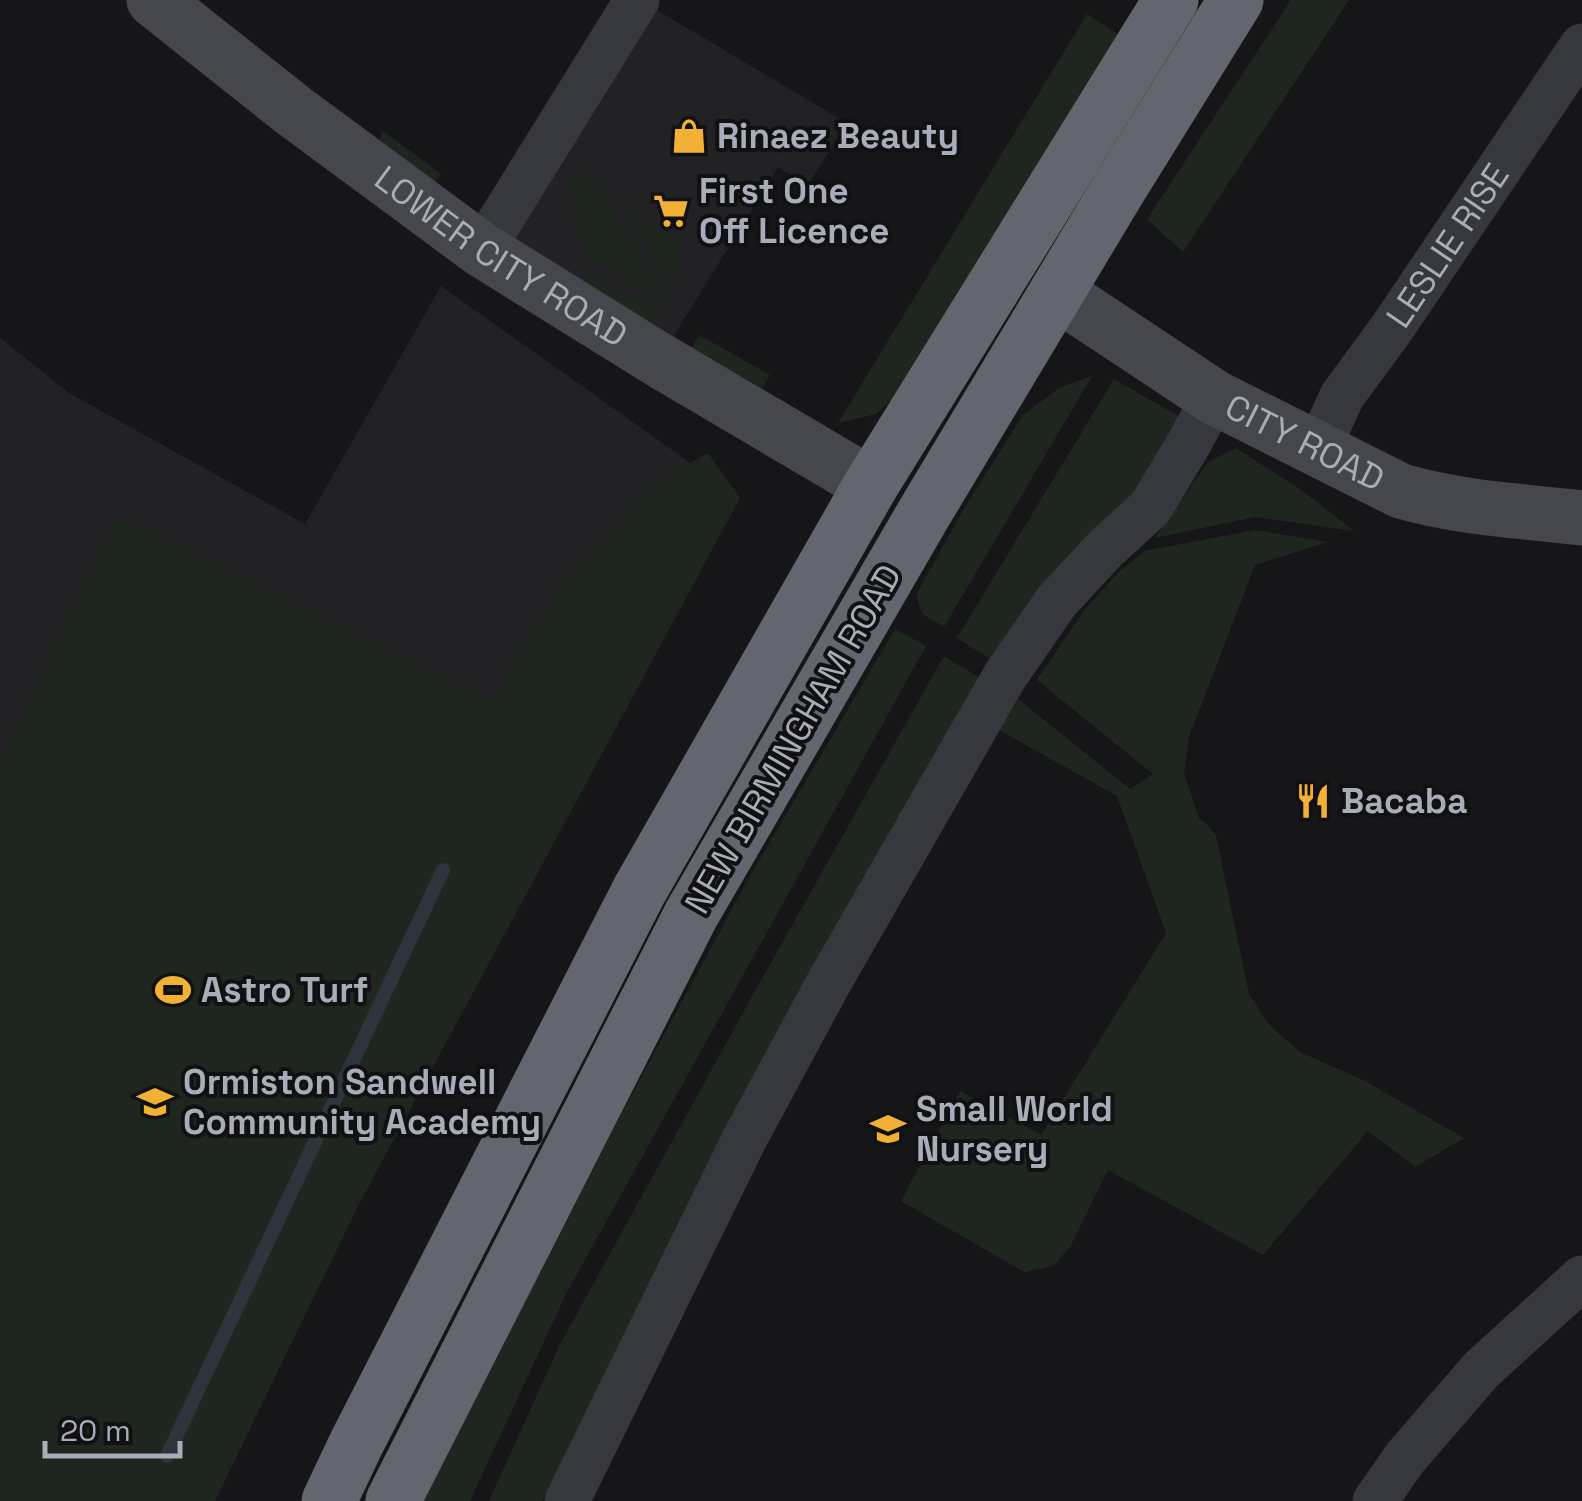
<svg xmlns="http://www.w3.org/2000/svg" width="1582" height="1501" font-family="'Space Grotesk',sans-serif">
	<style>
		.built { fill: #222225 }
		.green { fill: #1e261f }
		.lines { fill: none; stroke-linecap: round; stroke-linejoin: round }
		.stream { stroke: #2c353c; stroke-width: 14 }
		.street { stroke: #37383d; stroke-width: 45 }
		.secondary { stroke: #45474d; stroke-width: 55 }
		.highway { stroke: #63666e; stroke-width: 55 }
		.labels { text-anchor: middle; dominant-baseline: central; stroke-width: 8; stroke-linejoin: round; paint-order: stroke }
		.poi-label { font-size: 35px; font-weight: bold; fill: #a8adb8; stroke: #111113; text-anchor: start }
		.street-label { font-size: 35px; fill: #a8adb8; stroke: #111113 }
	</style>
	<rect width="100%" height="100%" fill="#161618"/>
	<!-- built -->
	<g class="built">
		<path d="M 640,0 L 847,123 L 808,185 L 778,167 L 659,360 L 482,250 Z"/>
		<path d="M 441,286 L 740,498 L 0,1501 L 0,338 L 69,393 L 305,524 Z"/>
	</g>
	<!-- green -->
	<g class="green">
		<path d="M 1291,0 L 1349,0 L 1183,252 L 1147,219 Z"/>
		<path d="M 1087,14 L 1120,36 L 898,394 L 876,414 L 838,423 Z"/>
		<path d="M 383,131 L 441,174 L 432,187 L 377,145 Z"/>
		<path d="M 577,174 L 611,193 L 607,200 L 666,296 L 669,305 L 585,255 L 568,176 Z"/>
		<path d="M 618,202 L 685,241 L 670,285 Z"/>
		<path d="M 589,271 L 664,314 L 656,326 L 582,285 Z"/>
		<path d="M 699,335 L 770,375 L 762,388 L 692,348 Z"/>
		<path d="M 1092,376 L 944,627 L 922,614 L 916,595 L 963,510 L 1023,415 L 1059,388 Z"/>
		<path d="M 1114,379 L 1180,417 L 1155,471 L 992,660 L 957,638 Z"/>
		<path d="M 1236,448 L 1300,489 L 1354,531 L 1255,517 L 1155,538 L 1207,463 Z"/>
		<path d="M 708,453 L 740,498 L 358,1206 L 215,1501 L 0,1501 L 0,756 L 118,516 L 490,700 L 564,581 L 650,486 Z"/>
		<path d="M 1255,530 L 1328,542 L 1255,565 L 1189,737 L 1184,773 L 1199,818 L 1207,824 L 1216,836 L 1249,994 L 1269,1025 L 1300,1052 L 1363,1080 L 1464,1138 L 1415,1167 L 1368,1131 L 1263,1255 L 1108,1170 L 1070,1247 L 1053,1266 L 1024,1272 L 901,1201 L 960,1091 L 1041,1135 L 1166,933 L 1117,796 L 999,730 L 1018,699 L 1130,789 L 1153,774 L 1037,680 L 1085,609 L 1118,573 L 1144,551 Z"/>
		<path d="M 895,629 L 926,646 L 566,1294 L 470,1501 L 423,1501 L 623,1111 L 747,881 Z"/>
		<path d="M 944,656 L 988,683 L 624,1337 L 542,1501 L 489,1501 L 559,1346 L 755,991 Z"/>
	</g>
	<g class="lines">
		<!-- stream -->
		<path class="stream" d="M 167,1456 L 443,870"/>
		<!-- street -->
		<g class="street">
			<path d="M 482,250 L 637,0"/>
			<path id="s1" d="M 1318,449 L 1342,396 L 1392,328 L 1582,46"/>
			<path d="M 567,1501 L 745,1138 L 828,984 L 1005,676 L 1056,602 L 1106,548 L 1150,508 L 1188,445 L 1214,397"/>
			<path d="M 1375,1501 L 1405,1458 L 1481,1370 L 1582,1278"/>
		</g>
		<!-- secondary -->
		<g class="secondary">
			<path id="s2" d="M 154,0 L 294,111 L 482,250 L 659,360 L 871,485"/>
			<path id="s3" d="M 1057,293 L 1214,397 L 1401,491 C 1459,508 1522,511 1582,518"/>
		</g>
		<!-- highway -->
		<g class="highway">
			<path d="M 329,1501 L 356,1444 L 639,891 L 871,485 L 1171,0"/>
			<path d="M 393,1501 L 691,915 L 923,515 L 1118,190 L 1236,0"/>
		</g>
	</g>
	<!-- icons -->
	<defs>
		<symbol id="shop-bare" viewBox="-9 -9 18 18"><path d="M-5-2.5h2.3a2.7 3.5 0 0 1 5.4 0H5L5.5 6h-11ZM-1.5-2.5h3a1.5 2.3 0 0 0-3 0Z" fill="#f2b134" stroke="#111113" stroke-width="2.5" paint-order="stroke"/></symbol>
		<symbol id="supermarket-bare" viewBox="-9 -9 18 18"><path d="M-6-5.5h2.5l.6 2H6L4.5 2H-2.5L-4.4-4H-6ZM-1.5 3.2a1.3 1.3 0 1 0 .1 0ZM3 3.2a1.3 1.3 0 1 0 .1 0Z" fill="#f2b134" stroke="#111113" stroke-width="2.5" paint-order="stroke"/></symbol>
		<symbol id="restaurant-bare" viewBox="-9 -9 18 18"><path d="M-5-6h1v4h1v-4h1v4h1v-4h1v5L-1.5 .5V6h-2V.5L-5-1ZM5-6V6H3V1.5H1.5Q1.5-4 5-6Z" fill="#f2b134" stroke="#111113" stroke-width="2.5" paint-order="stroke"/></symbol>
		<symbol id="stadium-bare" viewBox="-9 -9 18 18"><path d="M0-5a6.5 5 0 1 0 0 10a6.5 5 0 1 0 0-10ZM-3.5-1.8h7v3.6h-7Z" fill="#f2b134" stroke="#111113" stroke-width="2.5" paint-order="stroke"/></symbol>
		<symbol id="school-bare" viewBox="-9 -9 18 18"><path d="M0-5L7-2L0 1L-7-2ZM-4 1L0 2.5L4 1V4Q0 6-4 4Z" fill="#f2b134" stroke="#111113" stroke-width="2.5" paint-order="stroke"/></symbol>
	</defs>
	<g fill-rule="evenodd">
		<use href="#shop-bare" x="664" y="111" width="50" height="50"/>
		<use href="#supermarket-bare" x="646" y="186" width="50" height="50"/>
		<use href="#restaurant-bare" x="1288" y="776" width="50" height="50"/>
		<use href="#stadium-bare" x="148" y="965" width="50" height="50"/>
		<use href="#school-bare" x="130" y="1077" width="50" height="50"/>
		<use href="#school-bare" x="863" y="1104" width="50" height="50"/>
	</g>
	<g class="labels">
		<!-- poi labels -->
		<g class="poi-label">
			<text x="717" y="136">Rinaez Beauty</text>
			<text x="699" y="191">First One<tspan x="699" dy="40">Off Licence</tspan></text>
			<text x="1341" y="801">Bacaba</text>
			<text x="201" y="990">Astro Turf</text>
			<text x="183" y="1082">Ormiston Sandwell<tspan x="183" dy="40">Community Academy</tspan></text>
			<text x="916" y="1109">Small World<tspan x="916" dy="40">Nursery</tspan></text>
		</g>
		<!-- street labels -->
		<g class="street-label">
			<text stroke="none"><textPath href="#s1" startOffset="242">LESLIE RISE</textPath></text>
			<text stroke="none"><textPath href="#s2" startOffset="432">LOWER CITY ROAD</textPath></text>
			<text stroke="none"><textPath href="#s3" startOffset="290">CITY ROAD</textPath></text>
			<text transform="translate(793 739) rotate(-60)">NEW BIRMINGHAM ROAD</text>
		</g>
	</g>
	<!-- scale -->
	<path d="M45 1441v15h135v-15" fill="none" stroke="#a8adb8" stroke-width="5"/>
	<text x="60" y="1441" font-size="30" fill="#a8adb8" stroke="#111113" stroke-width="8" paint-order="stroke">20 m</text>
</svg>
